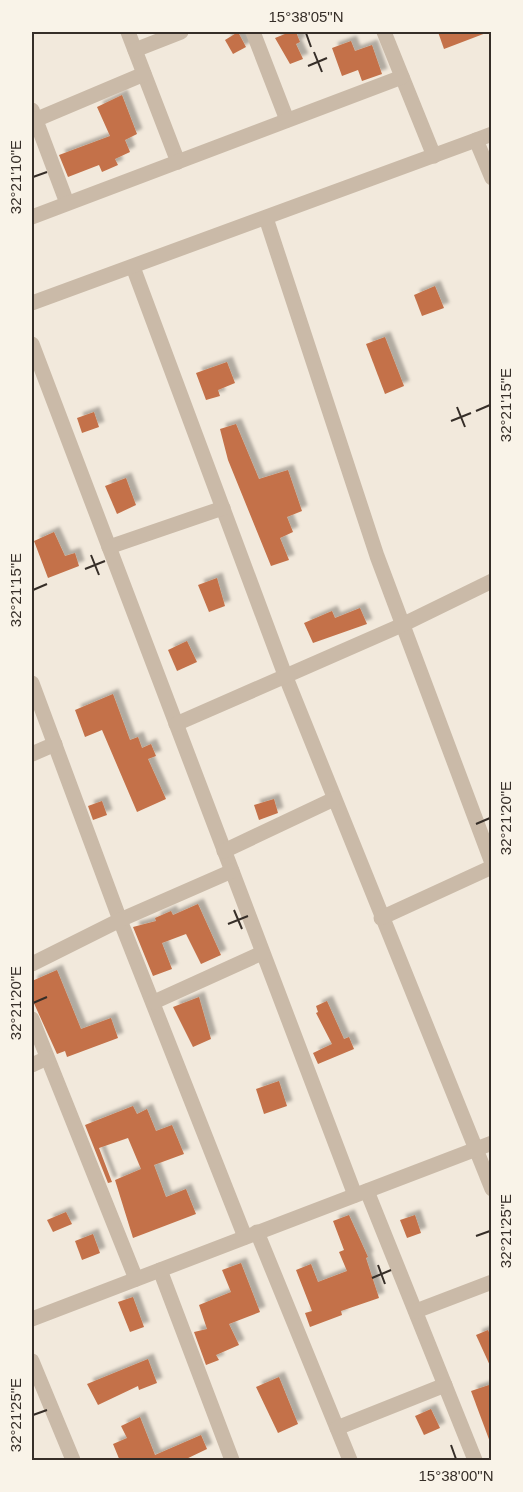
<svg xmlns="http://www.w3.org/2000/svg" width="523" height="1492" font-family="Helvetica,sans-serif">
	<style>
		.building { fill: #c47148; filter: url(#shadow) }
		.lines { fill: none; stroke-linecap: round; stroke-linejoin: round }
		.minor { stroke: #cabaa8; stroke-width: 15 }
		.ticks { fill: none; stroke: #362e28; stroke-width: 2 }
		.neatline { fill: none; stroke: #362e28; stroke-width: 2 }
		.ticks-label { font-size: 15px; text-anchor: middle; fill: #362e28 }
	</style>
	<defs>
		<filter id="shadow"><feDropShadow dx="5.5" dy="-5.5" stdDeviation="1.5" flood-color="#0004"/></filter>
	</defs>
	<rect width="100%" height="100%" fill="#f2e9dc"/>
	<!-- building -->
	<g class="building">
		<path d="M 238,32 L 246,47 L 233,54 L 225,40 Z"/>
		<path d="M 290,32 L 296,32 L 300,42 L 296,44 L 303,59 L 290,64 L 275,38 Z"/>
		<path d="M 438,32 L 485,32 L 486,33 L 444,49 Z"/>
		<path d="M 351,41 L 355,51 L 372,45 L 382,74 L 362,81 L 358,70 L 342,76 L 332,48 Z"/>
		<path d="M 122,95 L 137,134 L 125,140 L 130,152 L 115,159 L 118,165 L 102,172 L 99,165 L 68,177 L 59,155 L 110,136 L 97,107 Z"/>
		<path d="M 435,286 L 444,308 L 422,316 L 414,295 Z"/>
		<path d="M 385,337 L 404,386 L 385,394 L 366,344 Z"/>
		<path d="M 227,362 L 235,383 L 218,390 L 220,396 L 206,400 L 196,373 Z"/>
		<path d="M 94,412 L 99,427 L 82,433 L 77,418 Z"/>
		<path d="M 236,424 L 259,479 L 288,470 L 302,511 L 287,517 L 293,532 L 280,538 L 289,560 L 271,566 L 228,460 L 220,429 Z"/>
		<path d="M 126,478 L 136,505 L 117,514 L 105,486 Z"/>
		<path d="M 54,532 L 65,556 L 75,553 L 79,566 L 48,578 L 34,541 Z"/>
		<path d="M 217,578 L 225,606 L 209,612 L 198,585 Z"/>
		<path d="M 360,608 L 367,624 L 313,643 L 304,623 L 332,611 L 335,618 Z"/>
		<path d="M 187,641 L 197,662 L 177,671 L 168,650 Z"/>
		<path d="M 113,694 L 130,740 L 138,737 L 142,748 L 151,744 L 156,756 L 148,759 L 166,799 L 137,812 L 102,730 L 85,737 L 75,710 Z"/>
		<path d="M 274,799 L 278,813 L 259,820 L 254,805 Z"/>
		<path d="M 102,801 L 107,815 L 93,820 L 88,806 Z"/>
		<path d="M 198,904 L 221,955 L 201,964 L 186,934 L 162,943 L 172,969 L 153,976 L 133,927 L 156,921 L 155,918 L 171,911 L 173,915 Z"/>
		<path d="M 57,970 L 81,1029 L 111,1018 L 118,1038 L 67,1057 L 65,1051 L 57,1054 L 32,999 L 32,981 Z"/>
		<path d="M 199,997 L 211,1039 L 193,1047 L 173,1007 Z"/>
		<path d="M 327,1001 L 344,1039 L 349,1037 L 354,1049 L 318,1064 L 313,1053 L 332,1044 L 316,1013 L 318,1012 L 316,1006 Z"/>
		<path d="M 279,1081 L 287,1106 L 264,1114 L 256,1089 Z"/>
		<path d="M 133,1106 L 137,1114 L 147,1109 L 156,1131 L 172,1125 L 184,1154 L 154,1165 L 166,1197 L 186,1189 L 196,1214 L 133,1238 L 115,1180 L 141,1169 L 128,1138 L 99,1148 L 112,1182 L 108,1183 L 85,1125 Z"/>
		<path d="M 66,1212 L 72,1224 L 53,1232 L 47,1220 Z"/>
		<path d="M 349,1215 L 368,1257 L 366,1258 L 379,1298 L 341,1311 L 342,1315 L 310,1327 L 305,1313 L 312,1311 L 296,1270 L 311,1264 L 318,1282 L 347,1271 L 339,1252 L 344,1250 L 333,1221 Z"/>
		<path d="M 415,1215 L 421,1233 L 407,1238 L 400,1220 Z"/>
		<path d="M 93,1234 L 100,1253 L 82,1260 L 75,1241 Z"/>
		<path d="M 241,1263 L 260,1312 L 229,1324 L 239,1345 L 216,1355 L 219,1360 L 206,1365 L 194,1332 L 207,1329 L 199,1305 L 231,1292 L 222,1270 Z"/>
		<path d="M 133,1297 L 144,1327 L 130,1332 L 118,1302 Z"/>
		<path d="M 488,1330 L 492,1339 L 492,1370 L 476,1335 Z"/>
		<path d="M 148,1359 L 157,1383 L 139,1390 L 138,1386 L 98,1405 L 87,1384 Z"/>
		<path d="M 279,1377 L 298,1424 L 278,1433 L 256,1387 Z"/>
		<path d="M 492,1384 L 492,1441 L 490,1442 L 471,1391 Z"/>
		<path d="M 431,1409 L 440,1428 L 424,1435 L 415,1416 Z"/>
		<path d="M 140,1417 L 155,1455 L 201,1435 L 207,1449 L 182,1461 L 120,1461 L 113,1444 L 127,1438 L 121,1426 Z"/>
	</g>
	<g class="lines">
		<!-- minor -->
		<g class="minor">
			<path d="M 128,32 L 178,162"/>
			<path d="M 253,32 L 287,120"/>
			<path d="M 384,32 L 434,156"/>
			<path d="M 135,50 L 181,32"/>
			<path d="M 32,110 L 67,203"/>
			<path d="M 35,120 L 144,74"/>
			<path d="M 476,140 L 492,134"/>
			<path d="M 32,217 L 402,77"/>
			<path d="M 266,218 L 377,556 L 492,863"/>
			<path d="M 133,267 L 285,675 L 492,1189"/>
			<path d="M 32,303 L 476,140 L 492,178"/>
			<path d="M 32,344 L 355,1195"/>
			<path d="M 109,547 L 223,508"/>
			<path d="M 32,683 L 120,920 L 245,1237"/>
			<path d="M 176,724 L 402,625 L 492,581"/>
			<path d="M 32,754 L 55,744"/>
			<path d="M 224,851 L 334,799"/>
			<path d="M 381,918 L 492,867"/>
			<path d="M 32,964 L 120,920 L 232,871"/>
			<path d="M 154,1002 L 262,953"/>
			<path d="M 32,1019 L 136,1279"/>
			<path d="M 32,1065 L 47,1058"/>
			<path d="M 367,1191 L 475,1460"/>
			<path d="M 257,1232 L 350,1460"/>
			<path d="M 160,1270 L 232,1460"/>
			<path d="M 416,1311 L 492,1282"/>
			<path d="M 32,1319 L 492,1143"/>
			<path d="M 32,1361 L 73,1460"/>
			<path d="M 337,1428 L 445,1385"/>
		</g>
	</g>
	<!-- ticks -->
	<path class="ticks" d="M 306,33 L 311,47M 314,52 L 322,72M 308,66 L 327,58M 33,177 L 47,172M 457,407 L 465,427M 476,411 L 490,405M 451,421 L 471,413M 91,555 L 99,575M 85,569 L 105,561M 33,590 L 47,584M 476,824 L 490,818M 234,910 L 242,929M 228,924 L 248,916M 33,1003 L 47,997M 476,1236 L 490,1231M 378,1265 L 385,1284M 372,1278 L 391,1270M 33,1415 L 47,1410M 451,1445 L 456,1459"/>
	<!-- border -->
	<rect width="523" height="1492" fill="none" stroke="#f9f3e8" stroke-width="66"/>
	<rect x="33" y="33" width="457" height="1426" class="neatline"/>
	<g class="ticks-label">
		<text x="306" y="22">15°38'05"N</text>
		<text transform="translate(16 177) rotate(-90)" y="5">32°21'10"E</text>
		<text transform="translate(506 405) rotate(-90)" y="5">32°21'15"E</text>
		<text transform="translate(16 590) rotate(-90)" y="5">32°21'15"E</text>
		<text transform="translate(506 818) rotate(-90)" y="5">32°21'20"E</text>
		<text transform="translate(16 1003) rotate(-90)" y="5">32°21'20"E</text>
		<text transform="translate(506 1231) rotate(-90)" y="5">32°21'25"E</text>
		<text transform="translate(16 1415) rotate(-90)" y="5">32°21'25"E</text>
		<text x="456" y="1481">15°38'00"N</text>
	</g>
</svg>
